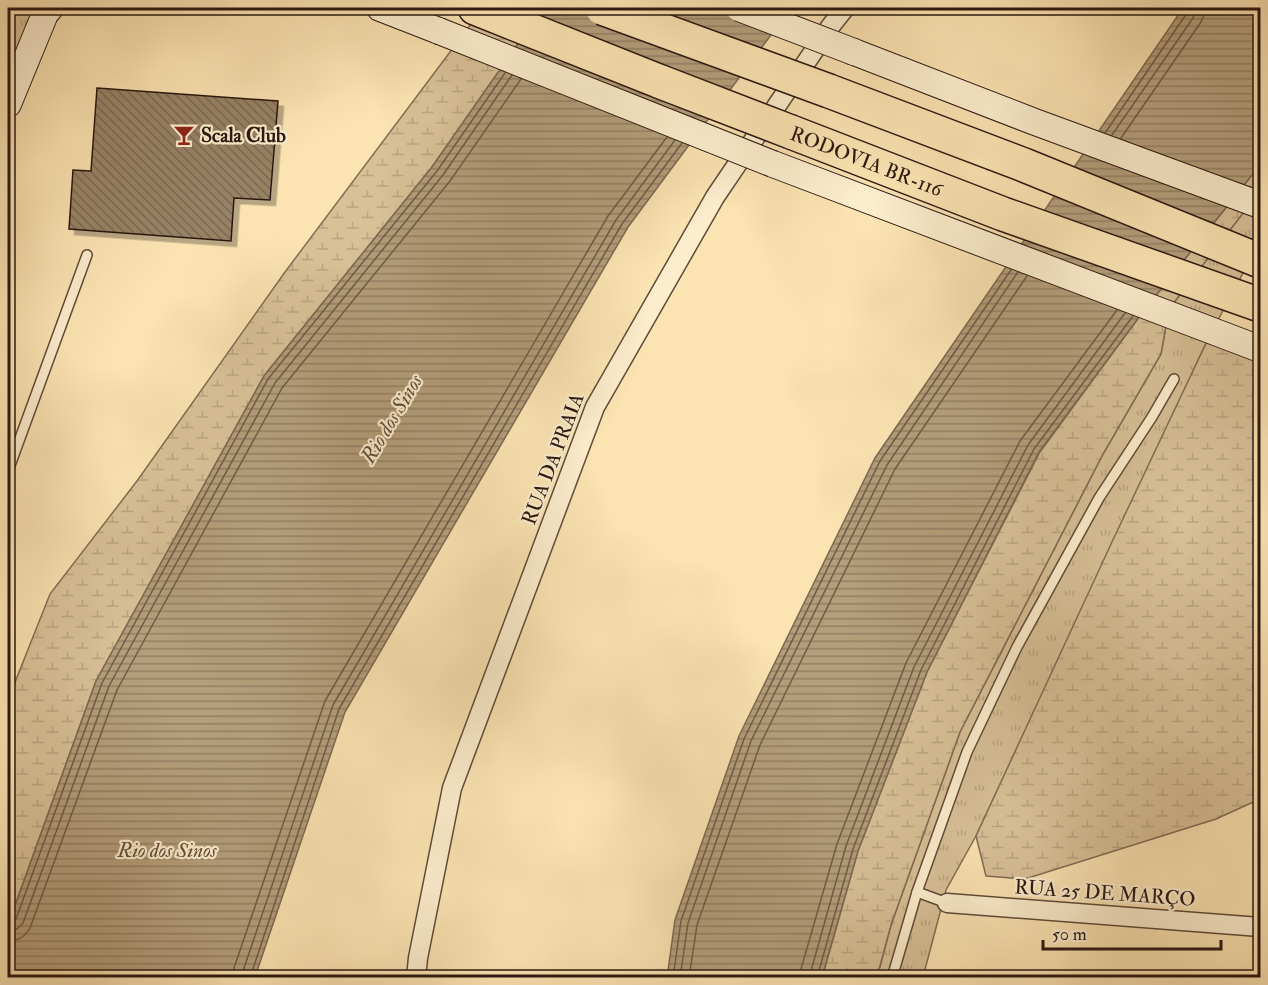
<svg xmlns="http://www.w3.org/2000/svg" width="1268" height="985" font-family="'IM FELL Double Pica',serif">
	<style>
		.grass { fill: url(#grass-tufts); stroke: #826c54; stroke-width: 1.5 }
		.wetland { fill: url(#wetland-marsh); stroke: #826c54; stroke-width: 1.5 }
		.water { fill: url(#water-rules); stroke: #7d6851; stroke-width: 1.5 }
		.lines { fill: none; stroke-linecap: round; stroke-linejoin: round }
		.shore { stroke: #705b46; stroke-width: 1.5 }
		.building { fill: url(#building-back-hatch); stroke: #2b1811; stroke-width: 1.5; filter: url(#shadow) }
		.service-casing { stroke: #5f4b39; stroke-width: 12 }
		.minor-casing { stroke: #5f4b39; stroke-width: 21 }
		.secondary-casing { stroke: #2b1811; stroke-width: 28 }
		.motorway-casing { stroke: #2b1811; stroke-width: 36 }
		.service { stroke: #fcedcd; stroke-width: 9 }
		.minor { stroke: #fcedcd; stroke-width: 18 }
		.secondary { stroke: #fcedcd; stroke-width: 26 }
		.motorway { stroke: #fbe3b2; stroke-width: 33 }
		.secondary-bridge-casing { stroke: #2b1811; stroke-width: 28; stroke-linecap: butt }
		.motorway-bridge-casing { stroke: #2b1811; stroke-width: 36; stroke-linecap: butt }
		.secondary-bridge { stroke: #fcedcd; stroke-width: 26 }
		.motorway-bridge { stroke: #fbe3b2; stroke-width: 33 }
		.labels { text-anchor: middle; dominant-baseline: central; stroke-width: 4.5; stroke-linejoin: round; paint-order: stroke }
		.poi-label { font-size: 20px; font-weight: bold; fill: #2b1811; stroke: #fcedcd; text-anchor: start }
		.street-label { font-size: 20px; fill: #2b1811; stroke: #fcedcd }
		.water-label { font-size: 21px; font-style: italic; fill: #624e3b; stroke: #fcedcd }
	</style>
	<defs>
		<pattern id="grass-tufts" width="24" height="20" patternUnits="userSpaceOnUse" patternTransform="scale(1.5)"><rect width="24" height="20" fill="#d8c097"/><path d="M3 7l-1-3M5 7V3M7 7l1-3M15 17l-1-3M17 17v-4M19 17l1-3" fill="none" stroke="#baa481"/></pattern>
		<pattern id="wetland-marsh" width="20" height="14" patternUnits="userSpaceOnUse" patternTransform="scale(1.5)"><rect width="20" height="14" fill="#d8c097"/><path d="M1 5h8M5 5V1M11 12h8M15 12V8" fill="none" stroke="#baa481"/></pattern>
		<pattern id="water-rules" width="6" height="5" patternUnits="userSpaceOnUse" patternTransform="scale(1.5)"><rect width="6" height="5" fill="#b49e7b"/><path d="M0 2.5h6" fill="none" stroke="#938063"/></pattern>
		<pattern id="building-back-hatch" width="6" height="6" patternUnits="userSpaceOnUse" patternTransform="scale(1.5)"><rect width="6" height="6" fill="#978265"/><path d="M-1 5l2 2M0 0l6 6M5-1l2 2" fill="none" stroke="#7b6952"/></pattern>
		<filter id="shadow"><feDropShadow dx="5.5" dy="5.5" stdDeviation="0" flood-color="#0004"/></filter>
	</defs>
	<rect width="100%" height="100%" fill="#fbe3b2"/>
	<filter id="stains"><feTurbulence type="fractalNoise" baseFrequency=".00333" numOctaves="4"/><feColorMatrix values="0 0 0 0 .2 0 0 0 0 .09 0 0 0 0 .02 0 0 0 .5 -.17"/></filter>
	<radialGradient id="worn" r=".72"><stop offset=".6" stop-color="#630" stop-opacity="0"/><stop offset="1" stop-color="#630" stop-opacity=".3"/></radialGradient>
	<!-- grass -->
	<g class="grass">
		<path d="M 8,8 L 40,8 L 8,73 Z"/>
		<path d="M 1260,206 L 1260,241 L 1209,337 L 976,836 L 946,890 L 923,977 L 877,978 L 891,925 L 960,732 L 1103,454 L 1161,354 L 1169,309 L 1243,213 Z"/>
	</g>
	<!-- wetland -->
	<g class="wetland">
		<path d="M 483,8 L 543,8 L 432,167 L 264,376 L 96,681 L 8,925 L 8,700 L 50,594 L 137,481 L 285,272 Z"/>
		<path d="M 1260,165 L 1260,206 L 1243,213 L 1169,309 L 1161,354 L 1103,454 L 960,732 L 891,925 L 877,977 L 822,978 L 858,851 L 927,672 L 1040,452 L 1145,309 Z"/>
		<path d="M 1209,337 L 1260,360 L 1260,799 L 1216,819 L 1025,879 L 986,876 L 976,836 L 1111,544 Z"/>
	</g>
	<!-- water -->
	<g class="water">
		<path d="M 543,8 L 791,8 L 628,227 L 345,712 L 255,977 L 8,977 L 8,925 L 96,681 L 264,376 L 432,167 Z"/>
		<path d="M 1183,8 L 1260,8 L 1260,165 L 1145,309 L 1039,452 L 927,672 L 858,851 L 822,977 L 667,978 L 675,920 L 739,736 L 875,458 Z"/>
	</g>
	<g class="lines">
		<!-- shore -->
		<g class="shore">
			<path d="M 1105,133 L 1187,13 L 1188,8"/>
			<path d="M 1112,135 L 1193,18 L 1195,8"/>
			<path d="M 1121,138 L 1201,22 L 1204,15 L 1204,8"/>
			<path d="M 8,924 L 12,924 L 16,919 L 102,683 L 268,379 L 437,171 L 505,73"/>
			<path d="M 8,932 L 17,929 L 23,923 L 109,686 L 275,383 L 443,175 L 512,75"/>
			<path d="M 8,941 C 18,941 25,937 30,928 L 117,690 L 282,388 L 450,181 L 521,79"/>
			<path d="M 233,978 L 234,968 L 325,701 L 608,216 L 667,137"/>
			<path d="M 242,978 L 243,971 L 333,705 L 616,220 L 675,140"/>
			<path d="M 250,978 L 339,709 L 622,224 L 682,143"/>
			<path d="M 673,978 L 681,921 L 744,739 L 880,461 L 1011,270"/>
			<path d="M 680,978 L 688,923 L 751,741 L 887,465 L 1018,272"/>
			<path d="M 689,978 L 697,925 L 760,745 L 895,469 L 1027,276"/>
			<path d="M 800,978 L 801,969 L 837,844 L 906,663 L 1020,441 L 1117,310"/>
			<path d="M 809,978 L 846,846 L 914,667 L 1028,445 L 1125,313"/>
			<path d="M 817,978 L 853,849 L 921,670 L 1034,449 L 1133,316"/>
		</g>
	</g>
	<!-- building -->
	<path class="building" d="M 97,88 L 278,101 L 270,200 L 234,198 L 231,241 L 69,229 L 73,170 L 91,171 Z"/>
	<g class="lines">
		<defs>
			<g id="service">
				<path d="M 8,471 L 87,255"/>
				<path d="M 917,892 L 947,903"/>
				<path d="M 892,978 L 917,892 L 967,752 L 1017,647 L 1099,498 L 1152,417 L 1174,379"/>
			</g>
			<g id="minor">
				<path d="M 947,903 L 1260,927"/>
				<path d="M 416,978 L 418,958 L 452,788 L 595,407 L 715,197 L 830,27 L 845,8"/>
			</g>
			<g id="secondary">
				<path d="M 380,8 L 439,31"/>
				<path d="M 854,52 L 1035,122 L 1260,205"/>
				<path d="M 8,104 L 45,14 L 50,8"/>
				<path d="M 773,164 L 1260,349"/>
			</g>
			<g id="motorway">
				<path d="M 475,8 L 661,82"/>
				<path d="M 829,91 L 1024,165 L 1260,261"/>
				<path id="s1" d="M 791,132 L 1003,214 L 1260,305"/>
			</g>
		</defs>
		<!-- service casing -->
		<use href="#service" class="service-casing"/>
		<!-- minor casing -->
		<use href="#minor" class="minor-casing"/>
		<!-- secondary casing -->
		<use href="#secondary" class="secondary-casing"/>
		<!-- motorway casing -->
		<use href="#motorway" class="motorway-casing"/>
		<!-- service -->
		<use href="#service" class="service"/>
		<!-- minor -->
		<use href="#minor" class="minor"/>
		<!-- secondary -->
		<use href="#secondary" class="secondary"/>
		<!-- motorway -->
		<use href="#motorway" class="motorway"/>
		<defs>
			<g id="secondary-bridge">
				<path d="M 739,8 L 854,52"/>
				<path d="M 439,31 L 773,164"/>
			</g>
			<g id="motorway-bridge">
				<path d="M 602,8 L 829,91"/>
				<path d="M 661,82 L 791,132"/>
			</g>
		</defs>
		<!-- secondary-bridge casing -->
		<use href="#secondary-bridge" class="secondary-bridge-casing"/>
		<!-- motorway-bridge casing -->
		<use href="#motorway-bridge" class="motorway-bridge-casing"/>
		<!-- secondary-bridge -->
		<use href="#secondary-bridge" class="secondary-bridge"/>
		<!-- motorway-bridge -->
		<use href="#motorway-bridge" class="motorway-bridge"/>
	</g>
	<!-- icons -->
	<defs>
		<symbol id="bar-bare" viewBox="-9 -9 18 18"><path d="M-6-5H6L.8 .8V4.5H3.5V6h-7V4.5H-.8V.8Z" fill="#8f2418" stroke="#fcedcd" stroke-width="2.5" paint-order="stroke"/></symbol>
	</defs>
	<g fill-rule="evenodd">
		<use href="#bar-bare" x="169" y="120" width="30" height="30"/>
	</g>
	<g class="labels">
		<!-- poi labels -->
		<g class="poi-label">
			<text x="201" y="135">Scala Club</text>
		</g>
		<!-- street labels -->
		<g class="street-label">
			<text stroke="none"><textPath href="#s1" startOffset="81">RODOVIA BR-116</textPath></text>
			<text transform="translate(553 459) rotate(-69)">RUA DA PRAIA</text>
			<text transform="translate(1105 893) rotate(4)">RUA 25 DE MARÇO</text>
		</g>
		<!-- water labels -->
		<g class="water-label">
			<text transform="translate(392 419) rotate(-59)">Rio dos Sinos</text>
			<text x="167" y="850">Rio dos Sinos</text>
		</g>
	</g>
	<!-- margin -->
	<rect width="1268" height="985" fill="none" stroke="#fbe3b2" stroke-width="30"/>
	<rect x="9" y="9" width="1250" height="967" fill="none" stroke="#2b1811" stroke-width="3"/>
	<rect x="15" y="15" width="1238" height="955" fill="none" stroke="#2b1811" stroke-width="1.5"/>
	<!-- scale -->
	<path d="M1043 940v9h178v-9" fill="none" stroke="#2b1811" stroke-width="3"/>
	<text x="1052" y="940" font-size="18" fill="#2b1811" stroke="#fcedcd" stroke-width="4.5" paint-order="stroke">50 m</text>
	<rect width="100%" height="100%" filter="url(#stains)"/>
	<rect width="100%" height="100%" fill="url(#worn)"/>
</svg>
